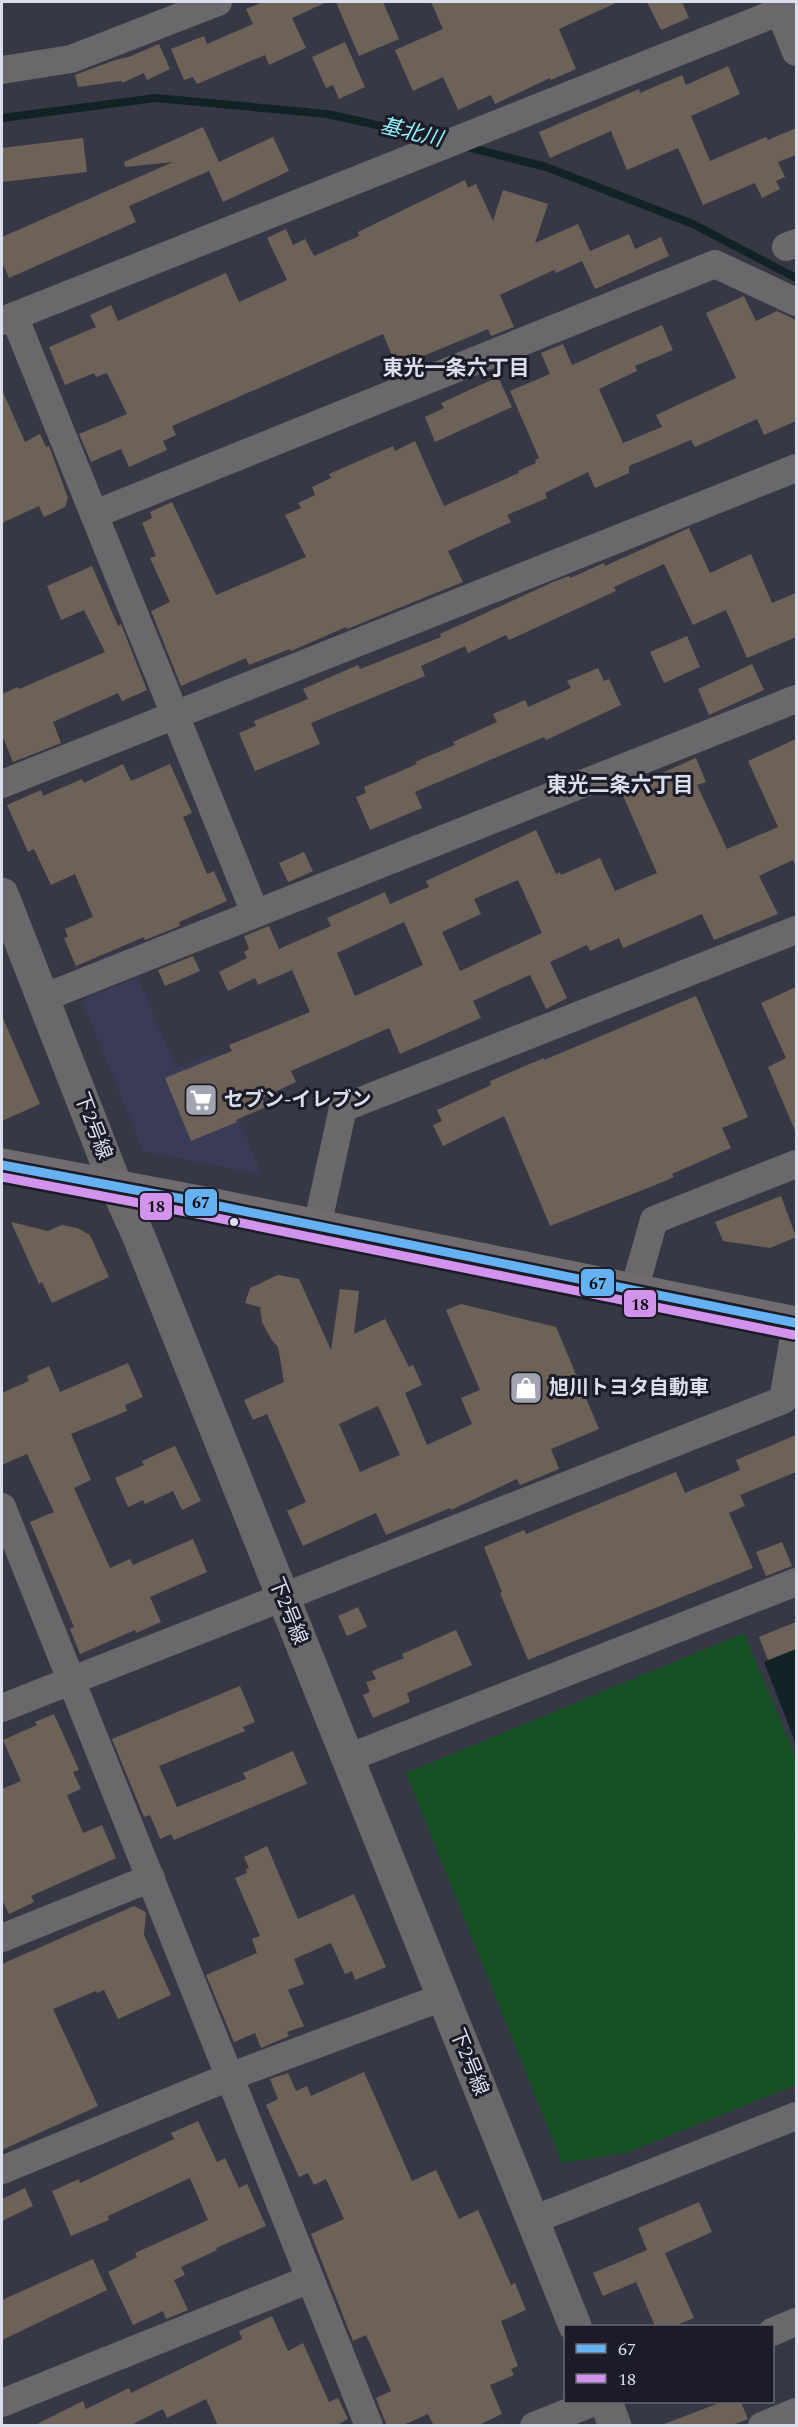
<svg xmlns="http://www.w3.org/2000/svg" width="798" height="2427" font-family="Spectral,'Noto Sans JP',serif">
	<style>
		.built { fill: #393b57 }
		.green { fill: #165125 }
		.water { fill: #122326 }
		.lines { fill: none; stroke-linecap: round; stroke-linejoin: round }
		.stream { stroke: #122326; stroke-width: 8 }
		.building { fill: #6e6258; fill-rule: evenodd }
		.minor { stroke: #6b686b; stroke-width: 28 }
		.tertiary { stroke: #6b686b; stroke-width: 33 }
		.secondary { stroke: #6f6b6e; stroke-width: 33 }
		.bus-1-casing { stroke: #1b1c27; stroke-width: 14 }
		.bus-2-casing { stroke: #1b1c27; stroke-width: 14 }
		.bus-1 { stroke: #66b1f2; stroke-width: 9 }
		.bus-2 { stroke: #d193ec; stroke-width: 9 }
		.bus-dot { fill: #dbdeed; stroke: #1b1c27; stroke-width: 2 }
		.labels { text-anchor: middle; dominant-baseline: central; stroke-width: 6; stroke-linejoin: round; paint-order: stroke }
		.poi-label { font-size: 20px; font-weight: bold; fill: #dbdeed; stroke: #1b1c27; text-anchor: start }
		.street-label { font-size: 20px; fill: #dbdeed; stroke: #1b1c27 }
		.water-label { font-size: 21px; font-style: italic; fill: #92f5fe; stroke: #1b1c27 }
		.neighbourhood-label { font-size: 21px; font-weight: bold; fill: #dbdeed; stroke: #1b1c27 }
		.line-badge { stroke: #1b1c27; stroke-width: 2 }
		.pale-badge-label { font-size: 16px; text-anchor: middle; font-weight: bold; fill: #111 }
	</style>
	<rect width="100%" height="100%" fill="#373845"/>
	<!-- built -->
	<path class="built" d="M 138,977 L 176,1068 L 212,1054 L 262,1175 L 143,1151 L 82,1000 Z"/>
	<!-- green -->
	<path class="green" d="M 744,1633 L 796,1758 L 796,1833 L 794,1834 L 796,1840 L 796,2085 L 626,2153 L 562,2163 L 406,1773 Z"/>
	<!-- water -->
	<path class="water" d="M 796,1649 L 796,1744 L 764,1662 Z"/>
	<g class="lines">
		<!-- stream -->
		<g class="stream">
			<path d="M 2,118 L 156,98 L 327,114 L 436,138"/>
			<path d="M 463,146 L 546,167 L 693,224 L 796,278"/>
		</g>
	</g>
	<!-- building -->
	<g class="building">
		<path d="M 263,2 L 327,2 L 292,18 L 306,48 L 269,65 L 265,55 L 197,84 L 193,77 L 184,80 L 171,49 L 204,36 L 207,44 L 253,24 L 246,9 Z"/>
		<path d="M 336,2 L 383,2 L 399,39 L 359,56 Z"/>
		<path d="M 431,2 L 618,2 L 559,29 L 576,69 L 551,80 L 550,78 L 495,104 L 491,95 L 458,110 L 443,77 L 413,91 L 395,50 L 443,29 Z"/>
		<path d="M 647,2 L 682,2 L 689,18 L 661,30 Z"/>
		<path d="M 345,42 L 365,87 L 339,99 L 333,85 L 326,88 L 312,57 Z"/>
		<path d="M 159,44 L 170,69 L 147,80 L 144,73 L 122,83 L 121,81 L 78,87 L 75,75 L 115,60 L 129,57 Z"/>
		<path d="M 728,66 L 740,94 L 691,116 L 710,161 L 766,137 L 768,140 L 796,128 L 796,155 L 778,162 L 785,177 L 776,181 L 780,189 L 762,198 L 755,183 L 703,205 L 678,148 L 627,170 L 611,131 L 550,158 L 539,132 L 639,89 L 640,93 L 682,75 L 686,85 Z"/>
		<path d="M 203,127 L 219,162 L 273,137 L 289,171 L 223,202 L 209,171 L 129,206 L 136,222 L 9,278 L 2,262 L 2,237 L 173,162 L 125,167 L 124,162 Z"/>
		<path d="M 83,138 L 87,172 L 2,182 L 2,148 Z"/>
		<path d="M 465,180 L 468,188 L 476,184 L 493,221 L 503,190 L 548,204 L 535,243 L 578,224 L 590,251 L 629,234 L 635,249 L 661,237 L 669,256 L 595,289 L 582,261 L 556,273 L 554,270 L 500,295 L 514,327 L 491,336 L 488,329 L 397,367 L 383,334 L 172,426 L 176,435 L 163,441 L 167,450 L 129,467 L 121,449 L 91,462 L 79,434 L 127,414 L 107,373 L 96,377 L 94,373 L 65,385 L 49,347 L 96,327 L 90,315 L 111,305 L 118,321 L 226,273 L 239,302 L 287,280 L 267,238 L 286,229 L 293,245 L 305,239 L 314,256 L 359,236 L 358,232 Z"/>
		<path d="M 744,296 L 756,321 L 777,311 L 796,320 L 796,421 L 764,435 L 757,419 L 695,447 L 691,440 L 629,466 L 629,473 L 595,488 L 588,472 L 545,493 L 547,498 L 507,515 L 511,522 L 448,551 L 463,582 L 347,629 L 346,627 L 291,651 L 290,649 L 249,665 L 246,658 L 181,686 L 151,611 L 170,602 L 150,558 L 156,556 L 142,523 L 152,518 L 150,512 L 172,502 L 216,595 L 306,557 L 285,515 L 301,508 L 298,503 L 315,495 L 312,487 L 331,478 L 329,474 L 393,446 L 395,451 L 415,441 L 444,506 L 519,473 L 518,471 L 536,463 L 535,460 L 539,458 L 510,391 L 550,374 L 541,353 L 563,344 L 572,365 L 662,325 L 673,350 L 635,366 L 637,371 L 599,389 L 623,443 L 662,427 L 656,415 L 736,378 L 706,313 Z"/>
		<path d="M 498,377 L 512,407 L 435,442 L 425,417 L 444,408 L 441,403 Z"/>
		<path d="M 2,390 L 25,442 L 40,434 L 46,447 L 49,446 L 68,498 L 65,507 L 44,517 L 39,506 L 2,523 Z"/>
		<path d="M 689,528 L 710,573 L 751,554 L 772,603 L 796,593 L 796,637 L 747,658 L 726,610 L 693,625 L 664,564 L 614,587 L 616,591 L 509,640 L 506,635 L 468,653 L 465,646 L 421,666 L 425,676 L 311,723 L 320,744 L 255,771 L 239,733 L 256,726 L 254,721 L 308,699 L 303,689 L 358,665 L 360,669 L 441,637 L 440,634 L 553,582 L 569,576 L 570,578 L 604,563 L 605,566 Z"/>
		<path d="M 92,566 L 118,626 L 121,624 L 147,690 L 122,701 L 118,693 L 53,722 L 61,743 L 13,762 L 2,735 L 2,694 L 18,687 L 19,689 L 105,652 L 84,610 L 61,620 L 47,586 Z"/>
		<path d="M 687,636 L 700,667 L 664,683 L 650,652 Z"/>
		<path d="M 752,664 L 764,690 L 709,715 L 698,689 Z"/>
		<path d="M 598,668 L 604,681 L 609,679 L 621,705 L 546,740 L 544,737 L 415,792 L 422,808 L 370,830 L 356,797 L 366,793 L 364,787 L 417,764 L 415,762 L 455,745 L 453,742 L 497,722 L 493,714 L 525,700 L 528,707 L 571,688 L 567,681 Z"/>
		<path d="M 796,739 L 796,867 L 793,860 L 759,876 L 778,914 L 714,940 L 702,914 L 623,948 L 619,938 L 590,951 L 587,945 L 550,962 L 567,998 L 546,1009 L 530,975 L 473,1001 L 481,1018 L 400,1054 L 389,1028 L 291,1071 L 296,1082 L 262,1098 L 266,1107 L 236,1120 L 237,1122 L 191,1141 L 165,1078 L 232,1051 L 229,1045 L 310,1012 L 292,970 L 258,985 L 255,978 L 228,991 L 219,972 L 247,958 L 244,952 L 249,949 L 244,936 L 269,926 L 279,949 L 331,926 L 327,918 L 385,892 L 390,904 L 429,887 L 426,881 L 536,830 L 556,874 L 560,872 L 561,875 L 600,858 L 615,891 L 657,873 L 621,791 L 696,758 L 706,782 L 697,785 L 727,849 L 778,827 L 748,761 ZM 518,880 L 542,933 L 460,971 L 442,932 L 481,914 L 474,899 ZM 404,922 L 423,965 L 355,996 L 337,953 Z"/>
		<path d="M 123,764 L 131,781 L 170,764 L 192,813 L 183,817 L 207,874 L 214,871 L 227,901 L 179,922 L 180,926 L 145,940 L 144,937 L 76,966 L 64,938 L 68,937 L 65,929 L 93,917 L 75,874 L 51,885 L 34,849 L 28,852 L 7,805 L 41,790 L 43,796 L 82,779 L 84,783 Z"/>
		<path d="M 304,852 L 313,871 L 288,882 L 279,863 Z"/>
		<path d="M 193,956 L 200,971 L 165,986 L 158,970 Z"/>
		<path d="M 796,987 L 796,1133 L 768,1067 L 786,1058 L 761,1003 Z"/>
		<path d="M 696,996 L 748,1117 L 722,1128 L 731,1148 L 672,1174 L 674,1177 L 653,1186 L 550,1226 L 504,1116 L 443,1146 L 433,1125 L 442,1121 L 437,1110 L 491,1085 L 490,1081 L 544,1058 L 544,1060 Z"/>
		<path d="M 2,1016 L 40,1104 L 2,1121 Z"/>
		<path d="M 781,1196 L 796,1237 L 770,1248 L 723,1241 L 715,1222 Z"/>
		<path d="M 11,1222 L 48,1231 L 62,1225 L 77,1228 L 90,1235 L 109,1277 L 52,1303 L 42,1282 L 39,1284 Z"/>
		<path d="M 278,1275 L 299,1279 L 331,1350 L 340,1289 L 359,1291 L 354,1334 L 385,1319 L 409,1367 L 413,1365 L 422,1385 L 405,1393 L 427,1445 L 472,1424 L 461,1398 L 480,1390 L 446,1310 L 461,1304 L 556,1327 L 599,1429 L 551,1449 L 559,1469 L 520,1485 L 517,1479 L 451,1510 L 450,1508 L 386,1535 L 376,1513 L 303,1546 L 287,1511 L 306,1502 L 267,1414 L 253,1420 L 244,1400 L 284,1382 L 278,1347 L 271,1339 L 262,1322 L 260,1307 L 245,1303 L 250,1288 ZM 378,1406 L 400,1455 L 360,1472 L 339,1424 Z"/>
		<path d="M 128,1363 L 143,1397 L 125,1405 L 127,1411 L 71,1434 L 91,1480 L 74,1488 L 110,1568 L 130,1559 L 133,1565 L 193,1539 L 207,1572 L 150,1597 L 161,1622 L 136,1633 L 135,1630 L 80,1654 L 70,1629 L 74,1627 L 30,1522 L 54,1512 L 27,1454 L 2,1465 L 2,1393 L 29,1381 L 27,1376 L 49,1366 L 60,1392 Z"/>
		<path d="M 796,1435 L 796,1472 L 740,1495 L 745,1506 L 729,1513 L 753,1568 L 528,1660 L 500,1593 L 502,1592 L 484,1547 L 524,1530 L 526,1534 L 676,1472 L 685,1493 L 740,1470 L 736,1460 Z"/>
		<path d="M 175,1446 L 201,1501 L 182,1510 L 173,1491 L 145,1504 L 143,1500 L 128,1507 L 115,1478 L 144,1465 L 142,1461 Z"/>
		<path d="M 782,1542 L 792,1566 L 766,1576 L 756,1552 Z"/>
		<path d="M 358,1607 L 367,1627 L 347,1636 L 338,1616 Z"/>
		<path d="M 796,1622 L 796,1649 L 768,1660 L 759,1637 Z"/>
		<path d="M 456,1630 L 472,1665 L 407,1693 L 410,1702 L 373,1718 L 363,1695 L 370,1692 L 366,1682 L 376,1679 L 372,1671 L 404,1658 L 402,1654 Z"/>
		<path d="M 240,1686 L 255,1722 L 243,1727 L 245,1731 L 159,1766 L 177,1807 L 246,1779 L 243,1773 L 293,1751 L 307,1784 L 174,1840 L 171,1834 L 160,1839 L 150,1815 L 144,1817 L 112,1739 Z"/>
		<path d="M 54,1714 L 79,1770 L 73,1772 L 81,1789 L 67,1795 L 83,1833 L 102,1825 L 116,1858 L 31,1896 L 34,1902 L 9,1914 L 2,1900 L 2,1789 L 21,1781 L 3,1740 L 37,1725 L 35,1722 Z"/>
		<path d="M 267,1846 L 298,1919 L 354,1894 L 386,1967 L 355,1980 L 352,1971 L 345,1974 L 331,1943 L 294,1959 L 304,1984 L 288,1990 L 304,2026 L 287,2032 L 289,2036 L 261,2048 L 255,2033 L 234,2042 L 206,1975 L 257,1953 L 252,1939 L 260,1936 L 235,1878 L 247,1873 L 246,1869 L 249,1868 L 244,1857 Z"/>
		<path d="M 134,1906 L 146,1912 L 144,1935 L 171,1995 L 118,2019 L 104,1990 L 97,1993 L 96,1991 L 53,2009 L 98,2106 L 2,2150 L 2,1964 Z"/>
		<path d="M 364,2072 L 412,2181 L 436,2170 L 459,2219 L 478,2210 L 511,2285 L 515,2283 L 526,2310 L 501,2321 L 518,2366 L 511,2369 L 514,2375 L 490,2385 L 502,2414 L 477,2426 L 434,2426 L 428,2414 L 401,2426 L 387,2426 L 376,2398 L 391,2391 L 366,2335 L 353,2341 L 311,2234 L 344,2219 L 326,2179 L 314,2185 L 308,2173 L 299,2177 L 266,2105 L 278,2099 L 270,2079 L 288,2073 L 296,2091 L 307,2086 L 311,2096 Z"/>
		<path d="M 198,2121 L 217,2162 L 225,2158 L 239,2188 L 247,2184 L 266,2226 L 216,2248 L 217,2250 L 181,2267 L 185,2275 L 174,2280 L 188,2310 L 166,2319 L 163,2311 L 133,2325 L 108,2272 L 137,2257 L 135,2253 L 208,2220 L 190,2178 L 108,2216 L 109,2220 L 71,2236 L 52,2191 L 79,2179 L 80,2183 L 174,2139 L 171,2133 Z"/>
		<path d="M 25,2188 L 33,2206 L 2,2221 L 2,2199 Z"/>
		<path d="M 699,2202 L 712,2232 L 665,2253 L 694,2318 L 674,2326 L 655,2326 L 636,2282 L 603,2296 L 593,2273 L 647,2250 L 638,2228 Z"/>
		<path d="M 93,2259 L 107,2290 L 2,2340 L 2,2300 Z"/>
		<path d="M 272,2316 L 288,2351 L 303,2343 L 329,2402 L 338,2398 L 348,2419 L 335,2426 L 218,2426 L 206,2399 L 167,2418 L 163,2409 L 129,2426 L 33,2426 L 83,2401 L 86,2409 L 129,2388 L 131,2393 L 242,2339 L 239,2331 Z"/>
		<path d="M 722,2402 L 741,2402 L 748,2419 L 730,2426 L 665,2426 L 664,2424 Z"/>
	</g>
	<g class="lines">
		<!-- minor -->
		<g class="minor">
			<path d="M 776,2 L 796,52"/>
			<path d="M 2,70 L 71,59 L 218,2"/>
			<path d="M 786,247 L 796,243"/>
			<path d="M 14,316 L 255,913"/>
			<path d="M 2,321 L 796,5"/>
			<path d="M 95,514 L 715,264 L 796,302"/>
			<path d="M 2,784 L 796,468"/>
			<path d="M 43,998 L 796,699"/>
			<path d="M 317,1227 L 343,1108 L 796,930"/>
			<path d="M 634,1290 L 654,1220 L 796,1164"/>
			<path d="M 2,1507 L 369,2426"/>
			<path d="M 2,1708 L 783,1400 L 796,1326"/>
			<path d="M 348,1758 L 796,1582"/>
			<path d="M 2,1938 L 151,1878"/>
			<path d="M 2,2170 L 229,2077 L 443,1997"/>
			<path d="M 533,2220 L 796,2116"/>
			<path d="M 772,2332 L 796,2322"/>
			<path d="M 2,2403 L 310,2279"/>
			<path d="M 534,2426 L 594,2402"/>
			<path d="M 762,2426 L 796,2412"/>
		</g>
		<!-- tertiary -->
		<g class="tertiary">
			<path d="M 2,894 L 116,1186 L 139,1237 L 575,2326"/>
			<path d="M 606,2402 L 615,2426"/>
		</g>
		<!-- secondary -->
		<path class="secondary" d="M 2,1165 L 199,1202 L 796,1323"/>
		<defs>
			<path id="bus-1" d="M 2,1165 L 199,1202 L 796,1323"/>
			<path id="bus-2" d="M 2,1177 L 197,1214 L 794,1335"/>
		</defs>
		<!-- bus-1 casing -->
		<use href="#bus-1" class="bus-1-casing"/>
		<!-- bus-2 casing -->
		<use href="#bus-2" class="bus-2-casing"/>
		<!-- bus-1 -->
		<use href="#bus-1" class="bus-1"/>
		<!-- bus-2 -->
		<use href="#bus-2" class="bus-2"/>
	</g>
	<!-- icons -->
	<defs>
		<symbol id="supermarket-square" viewBox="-11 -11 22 22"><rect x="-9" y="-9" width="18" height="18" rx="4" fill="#a2a4b2" stroke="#1b1c27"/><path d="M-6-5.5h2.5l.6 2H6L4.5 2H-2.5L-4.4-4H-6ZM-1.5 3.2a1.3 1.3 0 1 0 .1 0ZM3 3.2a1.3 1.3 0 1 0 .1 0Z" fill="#fff"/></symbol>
		<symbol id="shop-square" viewBox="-11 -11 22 22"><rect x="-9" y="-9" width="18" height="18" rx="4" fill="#a2a4b2" stroke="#1b1c27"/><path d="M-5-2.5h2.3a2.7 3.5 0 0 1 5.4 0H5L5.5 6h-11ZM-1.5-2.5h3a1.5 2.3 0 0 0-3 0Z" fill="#fff"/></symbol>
	</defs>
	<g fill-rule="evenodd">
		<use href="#supermarket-square" x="182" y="1081" width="38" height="38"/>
		<use href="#shop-square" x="507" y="1369" width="38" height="38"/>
	</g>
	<!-- markers -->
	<circle class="bus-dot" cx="234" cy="1222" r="5"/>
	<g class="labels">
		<!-- poi labels -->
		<g class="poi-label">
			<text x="224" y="1100">セブン-イレブン</text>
			<text x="549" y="1388">旭川トヨタ自動車</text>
		</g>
		<!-- street labels -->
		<g class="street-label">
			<text transform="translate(93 1126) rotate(69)">下2号線</text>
			<text transform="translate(288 1611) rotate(68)">下2号線</text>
			<text transform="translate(469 2062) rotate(68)">下2号線</text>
		</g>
		<!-- water labels -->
		<g class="water-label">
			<text transform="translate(411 133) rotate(13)">基北川</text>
		</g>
		<!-- neighbourhood labels -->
		<g class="neighbourhood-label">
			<text x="456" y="369">東光一条六丁目</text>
			<text x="620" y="786">東光二条六丁目</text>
		</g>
	</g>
	<g class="line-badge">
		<rect x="184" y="1188" width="34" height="29" rx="6" fill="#66b1f2"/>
		<rect x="139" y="1192" width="34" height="29" rx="6" fill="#d193ec"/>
		<rect x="580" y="1268" width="35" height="29" rx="6" fill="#66b1f2"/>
		<rect x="623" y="1289" width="34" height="29" rx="6" fill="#d193ec"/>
	</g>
	<g class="pale-badge-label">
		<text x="201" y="1208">67</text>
		<text x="156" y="1212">18</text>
		<text x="598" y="1289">67</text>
		<text x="640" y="1310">18</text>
	</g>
	<!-- border -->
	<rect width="798" height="2427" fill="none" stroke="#dbdeed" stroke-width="6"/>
	<!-- legend -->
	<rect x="564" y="2325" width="210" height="78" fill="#1b1c27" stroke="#686a76" stroke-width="1.5"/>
	<rect x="576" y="2344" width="30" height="9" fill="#66b1f2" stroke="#686a76" stroke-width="1.5"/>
	<text x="618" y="2355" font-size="18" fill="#dbdeed">67</text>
	<rect x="576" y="2374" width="30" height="9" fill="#d193ec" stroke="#686a76" stroke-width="1.5"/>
	<text x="618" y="2385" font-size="18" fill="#dbdeed">18</text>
</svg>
